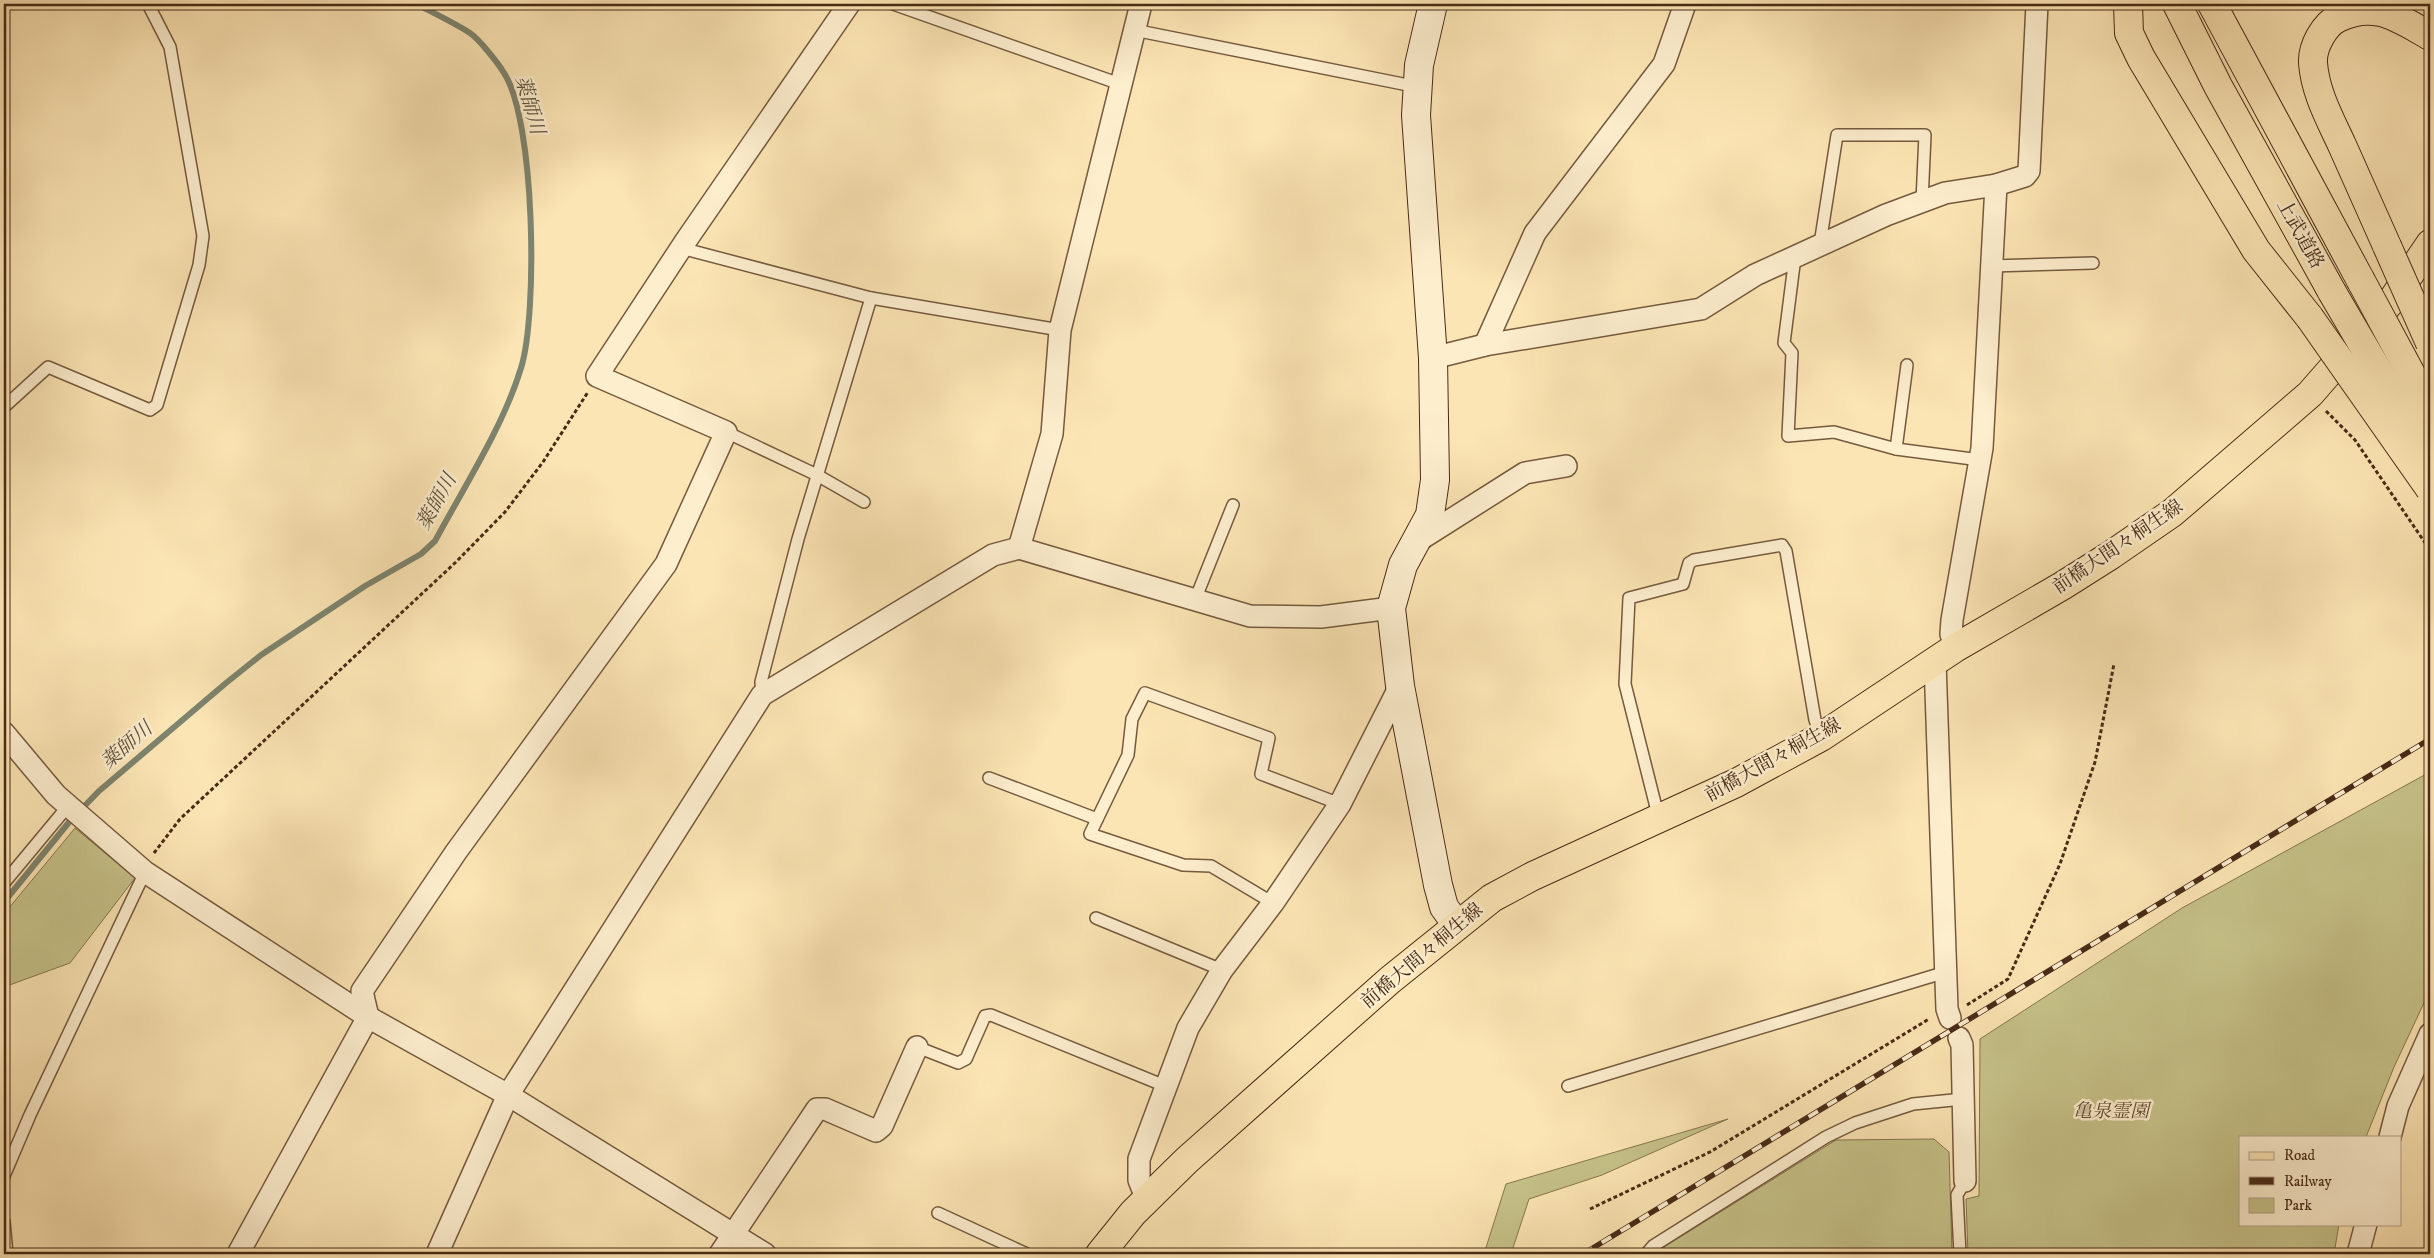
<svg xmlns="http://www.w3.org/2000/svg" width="2434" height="1258" font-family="'IM FELL DW Pica','Noto Serif JP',serif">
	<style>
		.green { fill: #c6c289; stroke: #877650 }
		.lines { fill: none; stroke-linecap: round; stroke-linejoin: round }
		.stream { stroke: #7d846f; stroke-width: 6 }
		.lane-casing { stroke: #755a3e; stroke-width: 14 }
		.street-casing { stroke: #755a3e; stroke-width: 24 }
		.secondary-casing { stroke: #482b17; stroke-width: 30 }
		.primary-casing { stroke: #482b17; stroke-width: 30 }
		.highway-casing { stroke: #482b17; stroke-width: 30 }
		.path { stroke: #482b17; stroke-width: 3; stroke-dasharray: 4 2.5; stroke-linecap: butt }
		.lane { stroke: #fdeece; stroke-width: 11 }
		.street { stroke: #fdeece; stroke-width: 21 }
		.secondary { stroke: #fdeece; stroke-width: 28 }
		.primary { stroke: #fce5b4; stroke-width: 28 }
		.highway { stroke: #fce5b4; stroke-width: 28 }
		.rail-casing { stroke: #482b17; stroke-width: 5.5 }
		.rail { stroke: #fdeece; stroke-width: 4; stroke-dasharray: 11; stroke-linecap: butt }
		.highway-bridge-casing { stroke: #482b17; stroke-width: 30; stroke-linecap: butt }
		.highway-bridge { stroke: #fce5b4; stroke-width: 28 }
		.labels { text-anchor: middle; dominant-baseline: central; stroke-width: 5; stroke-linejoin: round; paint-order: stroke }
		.street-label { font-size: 19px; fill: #482b17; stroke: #fdeece }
		.park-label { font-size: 19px; font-style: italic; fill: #61492e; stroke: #fdeece }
		.water-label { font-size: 20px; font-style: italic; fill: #5e503c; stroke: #fdeece }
	</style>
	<rect width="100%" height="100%" fill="#fce5b4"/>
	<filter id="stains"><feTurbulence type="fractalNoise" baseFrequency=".004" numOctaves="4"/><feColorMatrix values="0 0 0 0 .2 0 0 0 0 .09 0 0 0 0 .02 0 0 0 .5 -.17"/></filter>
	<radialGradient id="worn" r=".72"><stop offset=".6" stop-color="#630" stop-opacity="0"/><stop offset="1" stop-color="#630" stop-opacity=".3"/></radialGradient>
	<!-- green -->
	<g class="green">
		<path d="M 2430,772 L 2430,990 L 2394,1067 L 2366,1137 L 2240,1137 L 2240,1224 L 2339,1224 L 2334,1254 L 1968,1254 L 1966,1199 L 1979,1196 L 1980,1039 L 2182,908 Z"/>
		<path d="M 75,828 L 135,878 L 70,963 L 4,987 L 4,914 Z"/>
		<path d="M 1728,1119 L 1602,1175 L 1529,1199 L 1511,1254 L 1484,1254 L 1506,1184 Z"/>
		<path d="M 1934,1139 L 1949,1152 L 1952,1254 L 1664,1254 L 1664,1247 L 1836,1140 Z"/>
	</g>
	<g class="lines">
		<!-- stream -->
		<path class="stream" d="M 4,902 L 70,821 L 99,791 L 226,683 L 261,655 L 365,586 L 421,554 L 435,541 C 464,487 503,427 521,368 C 538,314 535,120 504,73 C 498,63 479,39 470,33 C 453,22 434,13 416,4"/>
		<defs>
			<g id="lane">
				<path d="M 893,4 L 1120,84"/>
				<path d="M 1134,30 L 1418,87"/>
				<path d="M 1820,244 L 1837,135 L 1925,135 L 1922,201"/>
				<path d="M 681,248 L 871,298 L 1060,330"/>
				<path d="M 1795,257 L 1784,343 L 1792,353 L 1788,436 L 1834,432 L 1896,449 L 1980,460"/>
				<path d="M 1991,266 L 2093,263"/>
				<path d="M 4,407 L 48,367 L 150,410 L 157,405 L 199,265 L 203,236 L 170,47 L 148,4"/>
				<path d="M 726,432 L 817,475 L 864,502"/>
				<path d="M 1896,449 L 1907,365"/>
				<path d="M 1195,600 L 1233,505"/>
				<path d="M 762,695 L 761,682 L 798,539 L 871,298"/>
				<path d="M 989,778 L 1097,819"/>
				<path d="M 1659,819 L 1625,684 L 1629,598 L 1683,584 L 1689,563 L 1694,560 L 1782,545 L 1786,551 L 1815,720 L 1821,737"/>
				<path d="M 4,883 L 68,806"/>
				<path d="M 1273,903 L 1211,866 L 1183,865 L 1090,834 L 1128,755 L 1132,719 L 1145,693 L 1269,738 L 1261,774 L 1340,804"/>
				<path d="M 1096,918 L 1222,970"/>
				<path d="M 917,1047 L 958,1063 L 966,1059 L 985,1016 L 991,1015 L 1165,1086"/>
				<path d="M 1568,1086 L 1936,975 L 1946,975"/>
				<path d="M 4,1176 L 30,1115 L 145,872"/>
				<path d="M 938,1213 L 1027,1254"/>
				<path d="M 4,1222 L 7,1254"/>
				<path d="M 1646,1254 L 1653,1246 L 1826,1137 L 1855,1123 L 1913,1104 L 1963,1099"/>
				<path d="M 1960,1254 L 1957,1195 L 1965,1181"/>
			</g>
			<g id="street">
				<path d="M 1485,345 L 1535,233 L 1664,64 L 1685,4"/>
				<path d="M 1433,358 L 1485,345 L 1701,309 L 1755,275 L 1886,215 L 1945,193 L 1996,185 L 2025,176 L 2029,171 L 2037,4"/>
				<path d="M 1416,542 L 1525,473 L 1566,466"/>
				<path d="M 1019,548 L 1052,434 L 1060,330 L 1141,4"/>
				<path d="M 1955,648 L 1951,634 L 1952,620 L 1982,448 L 1996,185"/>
				<path d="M 1935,662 L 1947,1009 L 1950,1018"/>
				<path d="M 4,733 L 56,795 L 145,872 L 368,1017 L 508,1095 L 765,1254"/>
				<path d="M 1959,1038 L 1962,1045 L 1965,1181"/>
				<path d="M 2390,1137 L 2398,1106 L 2430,1034"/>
				<path d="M 1147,1200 L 1139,1180 L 1139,1159 L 1188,1028 L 1222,970 L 1273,903 L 1340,804 L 1400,686"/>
				<path d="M 238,1254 L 368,1017 L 362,991 L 456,852 L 666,564 L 726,432 L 597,376 L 685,242 L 849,4"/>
				<path d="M 437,1254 L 508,1095 L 762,695 L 993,555 L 1019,548 L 1250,616 L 1321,617 L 1391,608"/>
				<path d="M 720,1254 L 817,1109 L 825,1109 L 876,1131 L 882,1126 L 917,1047"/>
				<path d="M 2358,1254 L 2366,1224"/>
			</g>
			<path id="secondary" d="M 1433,4 L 1419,65 L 1416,115 L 1433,358 L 1435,480 L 1430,515 L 1403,565 L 1391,608 L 1400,686 L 1438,885 L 1444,907 L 1457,925"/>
			<path id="primary" d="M 1100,1254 L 1133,1213 L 1187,1160 L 1390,980 L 1492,898 L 1533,876 L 1736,783 L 1821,737 L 1955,648 L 2062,586 L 2111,555 L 2172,513 L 2310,394 L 2393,299 L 2430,244"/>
			<g id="highway">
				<path d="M 2128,4 L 2129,33 L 2141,58 L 2256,250 L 2310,318"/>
				<path d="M 2177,4 L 2218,86 L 2332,292"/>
				<path d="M 2212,4 L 2360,279"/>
				<path d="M 2387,246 C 2372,213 2357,179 2342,145 C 2330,119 2315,92 2313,63 C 2312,47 2324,25 2338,18 C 2375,0 2398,18 2430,36"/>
			</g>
		</defs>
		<!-- lane casing -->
		<use href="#lane" class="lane-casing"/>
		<!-- street casing -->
		<use href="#street" class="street-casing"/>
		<!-- secondary casing -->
		<use href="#secondary" class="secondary-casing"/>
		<!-- primary casing -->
		<use href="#primary" class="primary-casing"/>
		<!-- highway casing -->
		<use href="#highway" class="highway-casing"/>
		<!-- path -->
		<g class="path">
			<path d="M 2326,411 L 2355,440 L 2430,550"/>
			<path d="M 154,853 L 180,819 L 456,562 L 505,512 L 543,462 L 588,392"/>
			<path d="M 1967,1005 L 2008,979 L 2060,864 L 2095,762 L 2114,664"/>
			<path d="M 1590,1209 L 1710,1152 L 1929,1019"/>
		</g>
		<!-- lane -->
		<use href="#lane" class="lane"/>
		<!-- street -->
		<use href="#street" class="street"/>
		<!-- secondary -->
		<use href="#secondary" class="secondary"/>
		<!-- primary -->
		<use href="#primary" class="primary"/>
		<!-- highway -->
		<use href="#highway" class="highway"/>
		<defs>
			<path id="rail" d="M 1583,1254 L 2430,739"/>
		</defs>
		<!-- rail casing -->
		<use href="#rail" class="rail-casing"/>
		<!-- rail -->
		<use href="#rail" class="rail"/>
		<defs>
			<g id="highway-bridge">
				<path d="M 2387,246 L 2430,343"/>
				<path d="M 2360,279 L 2430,409"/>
				<path d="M 2332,292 L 2430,460"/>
				<path d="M 2310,318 L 2430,489"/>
			</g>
		</defs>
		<!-- highway-bridge casing -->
		<use href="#highway-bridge" class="highway-bridge-casing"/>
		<!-- highway-bridge -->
		<use href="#highway-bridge" class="highway-bridge"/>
	</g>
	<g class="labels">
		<!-- street labels -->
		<g class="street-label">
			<text transform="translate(2300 234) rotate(61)">上武道路</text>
			<text transform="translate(2118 547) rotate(-34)">前橋大間々桐生線</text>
			<text transform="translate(1773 760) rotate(-29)">前橋大間々桐生線</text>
			<text transform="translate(1422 956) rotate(-40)">前橋大間々桐生線</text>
		</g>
		<!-- park labels -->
		<g class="park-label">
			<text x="2111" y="1111">亀泉霊園</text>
		</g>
		<!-- water labels -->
		<g class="water-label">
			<text transform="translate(529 105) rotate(74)">薬師川</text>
			<text transform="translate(437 502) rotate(-61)">薬師川</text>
			<text transform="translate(127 746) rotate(-41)">薬師川</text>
		</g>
	</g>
	<!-- margin -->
	<rect width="2434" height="1258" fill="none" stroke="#fce5b4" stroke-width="20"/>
	<rect x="5" y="5" width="2424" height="1248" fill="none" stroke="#482b17" stroke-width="2.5"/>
	<rect x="10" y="10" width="2414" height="1238" fill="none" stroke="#482b17"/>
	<!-- legend -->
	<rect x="2239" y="1136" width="162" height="90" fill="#fdeece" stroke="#b5a085"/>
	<rect x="2249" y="1152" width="25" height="8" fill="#fce5b4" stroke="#b5a085"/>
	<text x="2284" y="1160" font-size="15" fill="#482b17">Road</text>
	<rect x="2249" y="1177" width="25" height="8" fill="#482b17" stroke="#b5a085"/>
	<text x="2284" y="1186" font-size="15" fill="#482b17">Railway</text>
	<rect x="2249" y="1198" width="25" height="15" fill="#c6c289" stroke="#b5a085"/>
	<text x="2284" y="1210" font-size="15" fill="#482b17">Park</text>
	<rect width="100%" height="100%" filter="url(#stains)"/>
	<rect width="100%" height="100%" fill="url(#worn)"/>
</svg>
